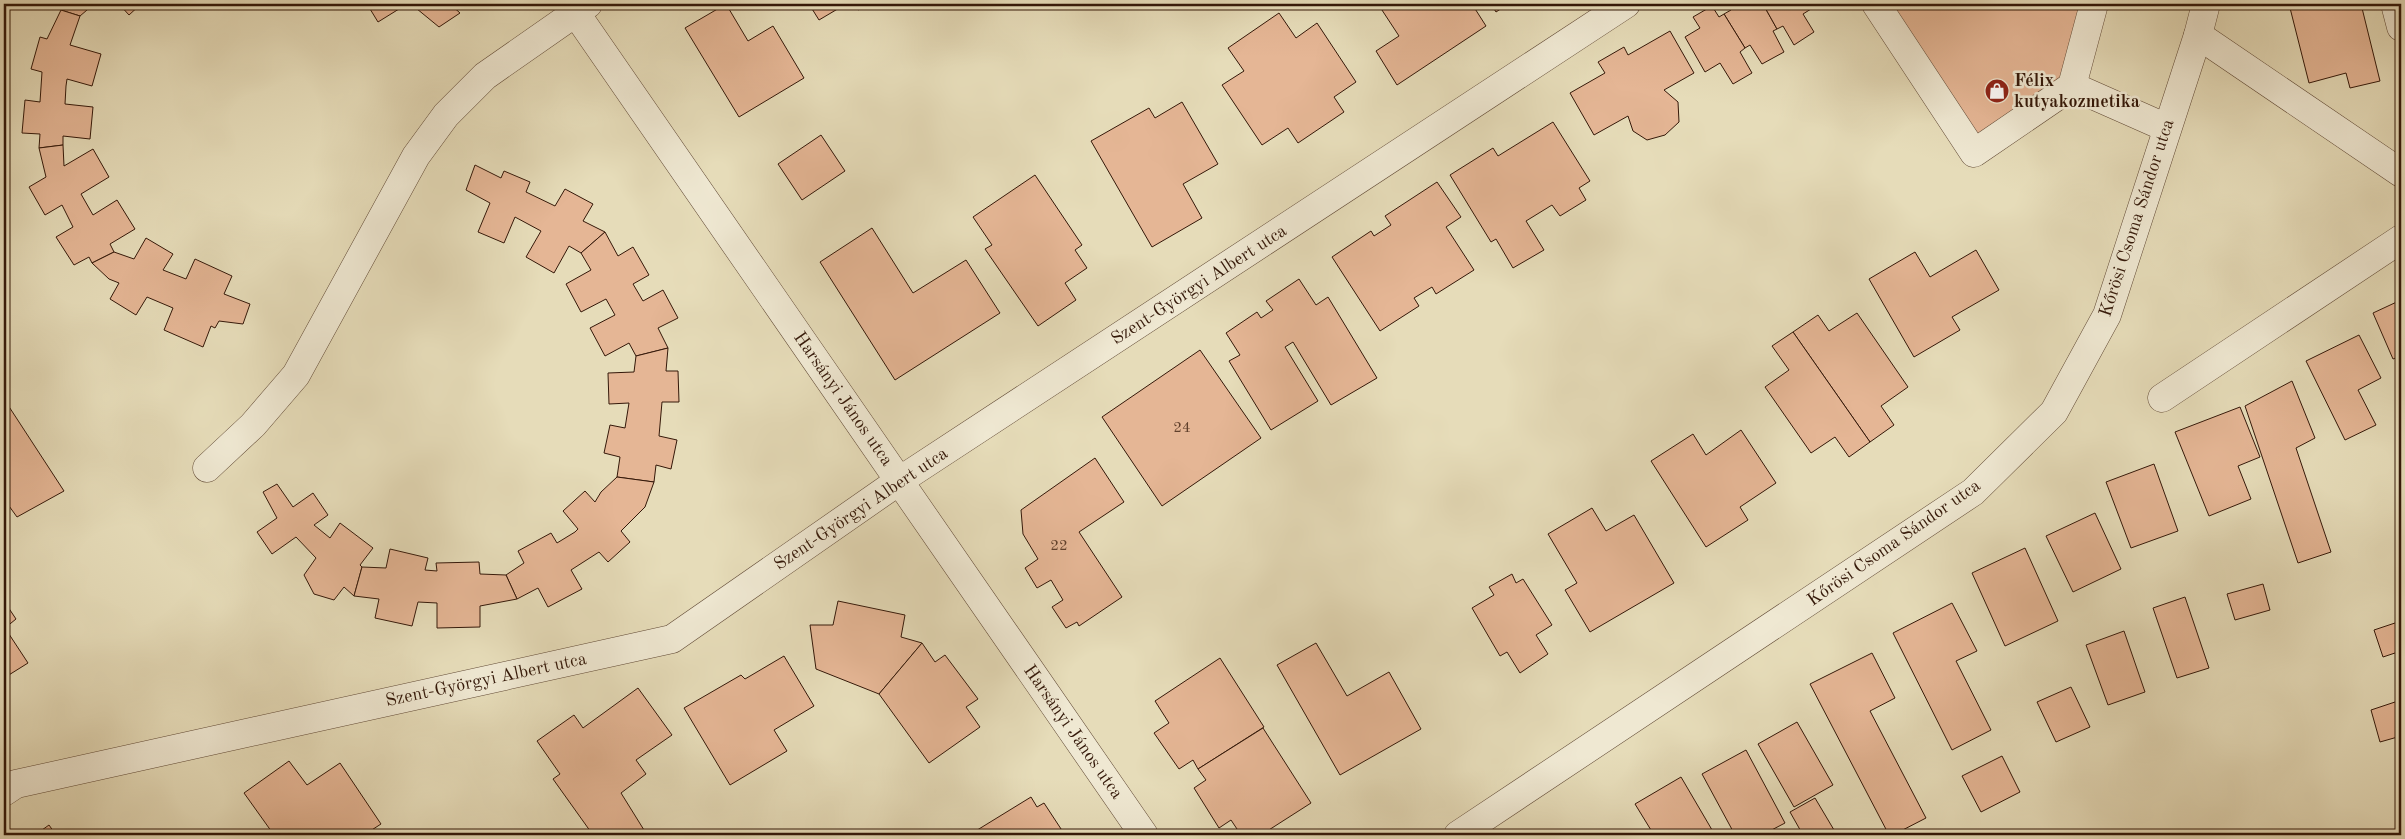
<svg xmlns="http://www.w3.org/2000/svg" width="2405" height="839" font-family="'Old Standard TT',serif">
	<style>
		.building { fill: #e5b695; stroke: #341809 }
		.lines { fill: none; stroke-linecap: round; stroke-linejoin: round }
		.minor-casing { stroke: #604935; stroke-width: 29 }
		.minor { stroke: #efe8d2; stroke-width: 28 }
		.labels { text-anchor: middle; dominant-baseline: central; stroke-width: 5; stroke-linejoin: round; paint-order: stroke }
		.number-label { font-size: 15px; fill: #60402c }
		.poi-label { font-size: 18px; font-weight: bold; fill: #341809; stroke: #efe8d2; text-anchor: start }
		.street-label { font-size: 18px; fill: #341809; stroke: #efe8d2 }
	</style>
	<rect width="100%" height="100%" fill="#e6dcb9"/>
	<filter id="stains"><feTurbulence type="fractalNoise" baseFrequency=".004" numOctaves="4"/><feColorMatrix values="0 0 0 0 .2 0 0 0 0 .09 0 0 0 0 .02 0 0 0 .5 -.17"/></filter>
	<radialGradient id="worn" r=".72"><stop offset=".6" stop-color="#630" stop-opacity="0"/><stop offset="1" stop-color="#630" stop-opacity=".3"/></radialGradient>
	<!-- building -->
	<g class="building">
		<path d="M 67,4 L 94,4 L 80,16 L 61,10 Z"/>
		<path d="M 119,4 L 141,4 L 129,15 Z"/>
		<path d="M 367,4 L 407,4 L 378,22 Z"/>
		<path d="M 411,4 L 450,4 L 460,13 L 439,27 Z"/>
		<path d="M 726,4 L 748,41 L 773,26 L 804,78 L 739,117 L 685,28 Z"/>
		<path d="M 809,4 L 846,4 L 819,20 Z"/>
		<path d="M 854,4 L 868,4 L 858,10 Z"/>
		<path d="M 1378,4 L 1453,4 L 1454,6 L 1458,4 L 1472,4 L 1486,26 L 1397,85 L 1376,51 L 1399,36 Z"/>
		<path d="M 1491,4 L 1508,4 L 1496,12 Z"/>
		<path d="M 1727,4 L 1763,4 L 1777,29 L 1773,31 L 1784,52 L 1762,64 L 1750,45 L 1745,48 L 1724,14 L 1731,10 Z"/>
		<path d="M 1763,4 L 1807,4 L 1811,9 L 1803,14 L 1814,32 L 1794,45 L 1783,26 L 1777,29 Z"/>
		<path d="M 1883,4 L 2084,4 L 2062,82 L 1974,140 Z"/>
		<path d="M 2289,4 L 2361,4 L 2380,81 L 2350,88 L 2346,73 L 2309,83 Z"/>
		<path d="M 1712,6 L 1719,17 L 1724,14 L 1745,48 L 1740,52 L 1752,73 L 1733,84 L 1720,63 L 1705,72 L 1685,37 L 1700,28 L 1693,17 Z"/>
		<path d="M 61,10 L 80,16 L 70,45 L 101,54 L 92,86 L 67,79 L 66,86 L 65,104 L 93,107 L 90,139 L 63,136 L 63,145 L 39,148 L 40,134 L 22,133 L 25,100 L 40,102 L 42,72 L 31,69 L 40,37 L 47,39 Z"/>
		<path d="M 1279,13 L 1296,38 L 1317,23 L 1356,82 L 1334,97 L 1344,112 L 1298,143 L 1288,128 L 1262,145 L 1222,85 L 1244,71 L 1228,48 Z"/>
		<path d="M 1670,31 L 1694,73 L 1664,90 L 1678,102 L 1679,122 L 1665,135 L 1647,140 L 1633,131 L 1628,116 L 1594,135 L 1570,93 L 1605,73 L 1598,62 L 1624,47 L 1628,55 Z"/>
		<path d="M 1182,102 L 1218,164 L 1183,184 L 1202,218 L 1152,247 L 1091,141 L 1149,108 L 1155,118 Z"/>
		<path d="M 1553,122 L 1590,181 L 1579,188 L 1586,200 L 1560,216 L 1552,205 L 1526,221 L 1544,250 L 1513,268 L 1496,239 L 1491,242 L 1450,175 L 1493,148 L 1498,156 Z"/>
		<path d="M 821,135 L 845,171 L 802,200 L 778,164 Z"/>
		<path d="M 63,145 L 64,166 L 93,149 L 109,177 L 81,194 L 93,215 L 117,200 L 135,229 L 110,244 L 114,252 L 92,263 L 89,257 L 74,265 L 56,237 L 73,227 L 62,205 L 45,215 L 29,187 L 46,177 L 39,148 Z"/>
		<path d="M 475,165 L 501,178 L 504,171 L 530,182 L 526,192 L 555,206 L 565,189 L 593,204 L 583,221 L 605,232 L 581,253 L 569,246 L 554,273 L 526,257 L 541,231 L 515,217 L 504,243 L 478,232 L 490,203 L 466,190 Z"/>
		<path d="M 1035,175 L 1082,245 L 1075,250 L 1087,268 L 1065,283 L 1076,300 L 1038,326 L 985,249 L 992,245 L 973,217 Z"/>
		<path d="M 1437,182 L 1461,217 L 1446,227 L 1474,270 L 1436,294 L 1432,287 L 1414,298 L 1419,306 L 1380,331 L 1332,257 L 1371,231 L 1374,236 L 1391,225 L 1385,216 Z"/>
		<path d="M 872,228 L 913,293 L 966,260 L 1000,313 L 895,380 L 820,262 Z"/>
		<path d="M 605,232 L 618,256 L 633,247 L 649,275 L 633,284 L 643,301 L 663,290 L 678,318 L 658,328 L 668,348 L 636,356 L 629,343 L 605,356 L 590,328 L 615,315 L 606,299 L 581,312 L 566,284 L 591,270 L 581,253 Z"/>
		<path d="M 146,238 L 173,254 L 163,270 L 186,279 L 195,259 L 232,276 L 224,294 L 250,304 L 243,324 L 219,321 L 215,328 L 211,326 L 203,347 L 164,330 L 173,308 L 147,297 L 136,315 L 110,299 L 119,283 L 109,279 L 92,263 L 114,252 L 134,259 Z"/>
		<path d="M 1976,250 L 1999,290 L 1952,317 L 1960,330 L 1914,357 L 1869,279 L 1915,252 L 1930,277 Z"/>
		<path d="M 1299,279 L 1316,305 L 1328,297 L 1377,378 L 1331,405 L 1293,342 L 1285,347 L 1318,401 L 1271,430 L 1229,361 L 1240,355 L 1226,333 L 1257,312 L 1261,318 L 1273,310 L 1266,301 Z"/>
		<path d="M 2401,300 L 2401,356 L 2393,359 L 2373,313 Z"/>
		<path d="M 1857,313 L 1908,387 L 1881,406 L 1894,425 L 1870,442 L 1793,332 L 1818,315 L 1829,331 Z"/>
		<path d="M 1793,332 L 1870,442 L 1849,457 L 1835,437 L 1811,453 L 1765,387 L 1789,370 L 1772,346 Z"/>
		<path d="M 2359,335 L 2381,378 L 2358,390 L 2376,425 L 2345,440 L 2306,361 Z"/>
		<path d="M 668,348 L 666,371 L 678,371 L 679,402 L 662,402 L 659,436 L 677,440 L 671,469 L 656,465 L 654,482 L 617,477 L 620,457 L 604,453 L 610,425 L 625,428 L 629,403 L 609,404 L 608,373 L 634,372 L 636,356 Z"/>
		<path d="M 1200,350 L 1261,438 L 1162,506 L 1102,417 Z"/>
		<path d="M 2292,381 L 2315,438 L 2296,448 L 2331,552 L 2298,563 L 2245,406 Z"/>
		<path d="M 4,399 L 64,491 L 17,517 L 4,499 Z"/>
		<path d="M 2240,407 L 2260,457 L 2238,466 L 2251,499 L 2209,516 L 2175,432 Z"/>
		<path d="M 1741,430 L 1776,483 L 1740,507 L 1748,520 L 1706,547 L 1651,461 L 1693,434 L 1706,455 Z"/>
		<path d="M 1095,458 L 1124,502 L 1079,532 L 1122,597 L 1079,626 L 1077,622 L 1066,628 L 1052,607 L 1063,600 L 1051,580 L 1037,588 L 1025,568 L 1038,559 L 1023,534 L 1021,510 Z"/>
		<path d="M 2154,464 L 2178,531 L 2131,548 L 2106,482 Z"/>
		<path d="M 617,477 L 654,482 L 645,507 L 621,531 L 630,542 L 608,562 L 599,552 L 571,570 L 582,589 L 548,607 L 538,588 L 517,599 L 506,575 L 524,563 L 518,551 L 551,533 L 557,543 L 575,532 L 578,529 L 563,511 L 585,491 L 595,502 L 601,492 Z"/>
		<path d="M 277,484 L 293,507 L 313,493 L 328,515 L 314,525 L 330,538 L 340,523 L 373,548 L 360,565 L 362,567 L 354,596 L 344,587 L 334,600 L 314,594 L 304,575 L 316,558 L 296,537 L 272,554 L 257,532 L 277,518 L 263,492 Z"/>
		<path d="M 1592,508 L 1606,531 L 1634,515 L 1674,583 L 1590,632 L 1565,590 L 1577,583 L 1548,534 Z"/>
		<path d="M 2095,513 L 2121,569 L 2073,592 L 2046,536 Z"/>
		<path d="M 2025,548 L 2058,621 L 2005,646 L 1972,573 Z"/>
		<path d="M 390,549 L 428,558 L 425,570 L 437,571 L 436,563 L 479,562 L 480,574 L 506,575 L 517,599 L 480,606 L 480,627 L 437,628 L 437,603 L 418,602 L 412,626 L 375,618 L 379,599 L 354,596 L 362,567 L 386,568 Z"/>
		<path d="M 1512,574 L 1516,583 L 1523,579 L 1552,625 L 1536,635 L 1548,654 L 1520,673 L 1507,652 L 1500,656 L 1472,608 L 1494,595 L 1489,587 Z"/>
		<path d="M 2263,584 L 2270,610 L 2235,620 L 2227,594 Z"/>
		<path d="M 2185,597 L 2209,668 L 2177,678 L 2153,608 Z"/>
		<path d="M 4,601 L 16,619 L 5,628 L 28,663 L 4,678 Z"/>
		<path d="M 838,601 L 905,615 L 901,637 L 922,643 L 879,694 L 816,669 L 810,625 L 833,625 Z"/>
		<path d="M 1952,603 L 1977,651 L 1956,661 L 1991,730 L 1952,750 L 1893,633 Z"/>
		<path d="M 2401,621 L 2401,651 L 2383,657 L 2374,630 Z"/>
		<path d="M 2124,631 L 2145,692 L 2108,705 L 2086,645 Z"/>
		<path d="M 922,643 L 935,662 L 945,655 L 978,699 L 966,707 L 980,727 L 929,763 L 879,694 Z"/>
		<path d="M 1316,643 L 1347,696 L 1389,672 L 1421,729 L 1340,775 L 1277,665 Z"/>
		<path d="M 1872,653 L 1895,698 L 1870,711 L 1926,818 L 1893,835 L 1889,835 L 1810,684 Z"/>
		<path d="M 784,656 L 814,706 L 774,730 L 787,751 L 730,785 L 684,708 L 741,675 L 745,679 Z"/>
		<path d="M 1220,658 L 1264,727 L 1198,769 L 1193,760 L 1179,769 L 1154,733 L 1169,723 L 1155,701 Z"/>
		<path d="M 2071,687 L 2090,727 L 2056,742 L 2037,702 Z"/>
		<path d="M 638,688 L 672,735 L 636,760 L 646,774 L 621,793 L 644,830 L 636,835 L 600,835 L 599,833 L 593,835 L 553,779 L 560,774 L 537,741 L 574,715 L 583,728 Z"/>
		<path d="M 2401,700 L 2401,736 L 2380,742 L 2371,710 Z"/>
		<path d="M 1797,722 L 1833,785 L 1794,807 L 1758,744 Z"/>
		<path d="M 1263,728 L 1311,803 L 1261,835 L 1241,835 L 1231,820 L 1219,828 L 1194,788 L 1206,780 L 1198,769 Z"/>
		<path d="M 1746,750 L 1785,823 L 1762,835 L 1735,835 L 1702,774 Z"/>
		<path d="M 2002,756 L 2020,792 L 1981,812 L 1962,776 Z"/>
		<path d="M 289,761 L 307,785 L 340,763 L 381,824 L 364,835 L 274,835 L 244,793 Z"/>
		<path d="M 1681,777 L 1715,835 L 1654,835 L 1635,804 Z"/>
		<path d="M 1031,797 L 1037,807 L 1044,803 L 1065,835 L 976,835 L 974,832 Z"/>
		<path d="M 1815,798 L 1837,835 L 1803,835 L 1790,812 Z"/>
		<path d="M 49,825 L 56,835 L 35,835 Z"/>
	</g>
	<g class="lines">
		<defs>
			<g id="minor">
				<path d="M 1876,4 L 1974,153 L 2072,86 L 2094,4"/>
				<path d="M 2395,4 L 2401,27"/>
				<path d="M 575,12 L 1144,835"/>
				<path d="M 2198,35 L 2401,173"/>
				<path d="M 2072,86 L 2167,128"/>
				<path d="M 2162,398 L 2401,239"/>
				<path d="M 207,468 L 253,425 L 296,375 L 416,156 L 446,115 L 485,76 L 588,4"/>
				<path d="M 4,792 L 16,784 L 672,639 L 899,481 L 1626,4"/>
				<path d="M 1458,835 L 1973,492 L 2054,412 L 2107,315 L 2198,35 L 2206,4"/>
			</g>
		</defs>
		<!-- minor casing -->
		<use href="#minor" class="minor-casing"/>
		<!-- minor -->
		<use href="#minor" class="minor"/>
	</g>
	<!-- icons -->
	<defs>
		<symbol id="shop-disc" viewBox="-11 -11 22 22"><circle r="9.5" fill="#8f2418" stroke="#efe8d2"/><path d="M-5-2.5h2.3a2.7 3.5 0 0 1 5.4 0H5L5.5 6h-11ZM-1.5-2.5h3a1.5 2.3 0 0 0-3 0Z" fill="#fff"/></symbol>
	</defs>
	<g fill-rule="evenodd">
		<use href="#shop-disc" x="1983" y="77" width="28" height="28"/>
	</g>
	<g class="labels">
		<!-- number labels -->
		<g class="number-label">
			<text x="1182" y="428">24</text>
			<text x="1059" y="546">22</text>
		</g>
		<!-- poi labels -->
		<g class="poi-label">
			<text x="2014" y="81">Félix<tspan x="2014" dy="21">kutyakozmetika</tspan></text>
		</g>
		<!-- street labels -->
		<g class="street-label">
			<text transform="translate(2137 218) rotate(-72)">Kőrösi Csoma Sándor utca</text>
			<text transform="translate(1199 285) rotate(-33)">Szent-Györgyi Albert utca</text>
			<text transform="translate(843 399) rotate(55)">Harsányi János utca</text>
			<text transform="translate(861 509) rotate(-34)">Szent-Györgyi Albert utca</text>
			<text transform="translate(1894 543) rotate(-35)">Kőrösi Csoma Sándor utca</text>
			<text transform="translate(486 680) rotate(-12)">Szent-Györgyi Albert utca</text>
			<text transform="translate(1073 732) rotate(55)">Harsányi János utca</text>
		</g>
	</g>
	<!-- margin -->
	<rect width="2405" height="839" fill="none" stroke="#e6dcb9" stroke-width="20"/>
	<rect x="5" y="5" width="2395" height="829" fill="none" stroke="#341809" stroke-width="2.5"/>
	<rect x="10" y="10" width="2385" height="819" fill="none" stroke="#341809"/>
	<rect width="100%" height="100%" filter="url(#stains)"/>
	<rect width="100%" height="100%" fill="url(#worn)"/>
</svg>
